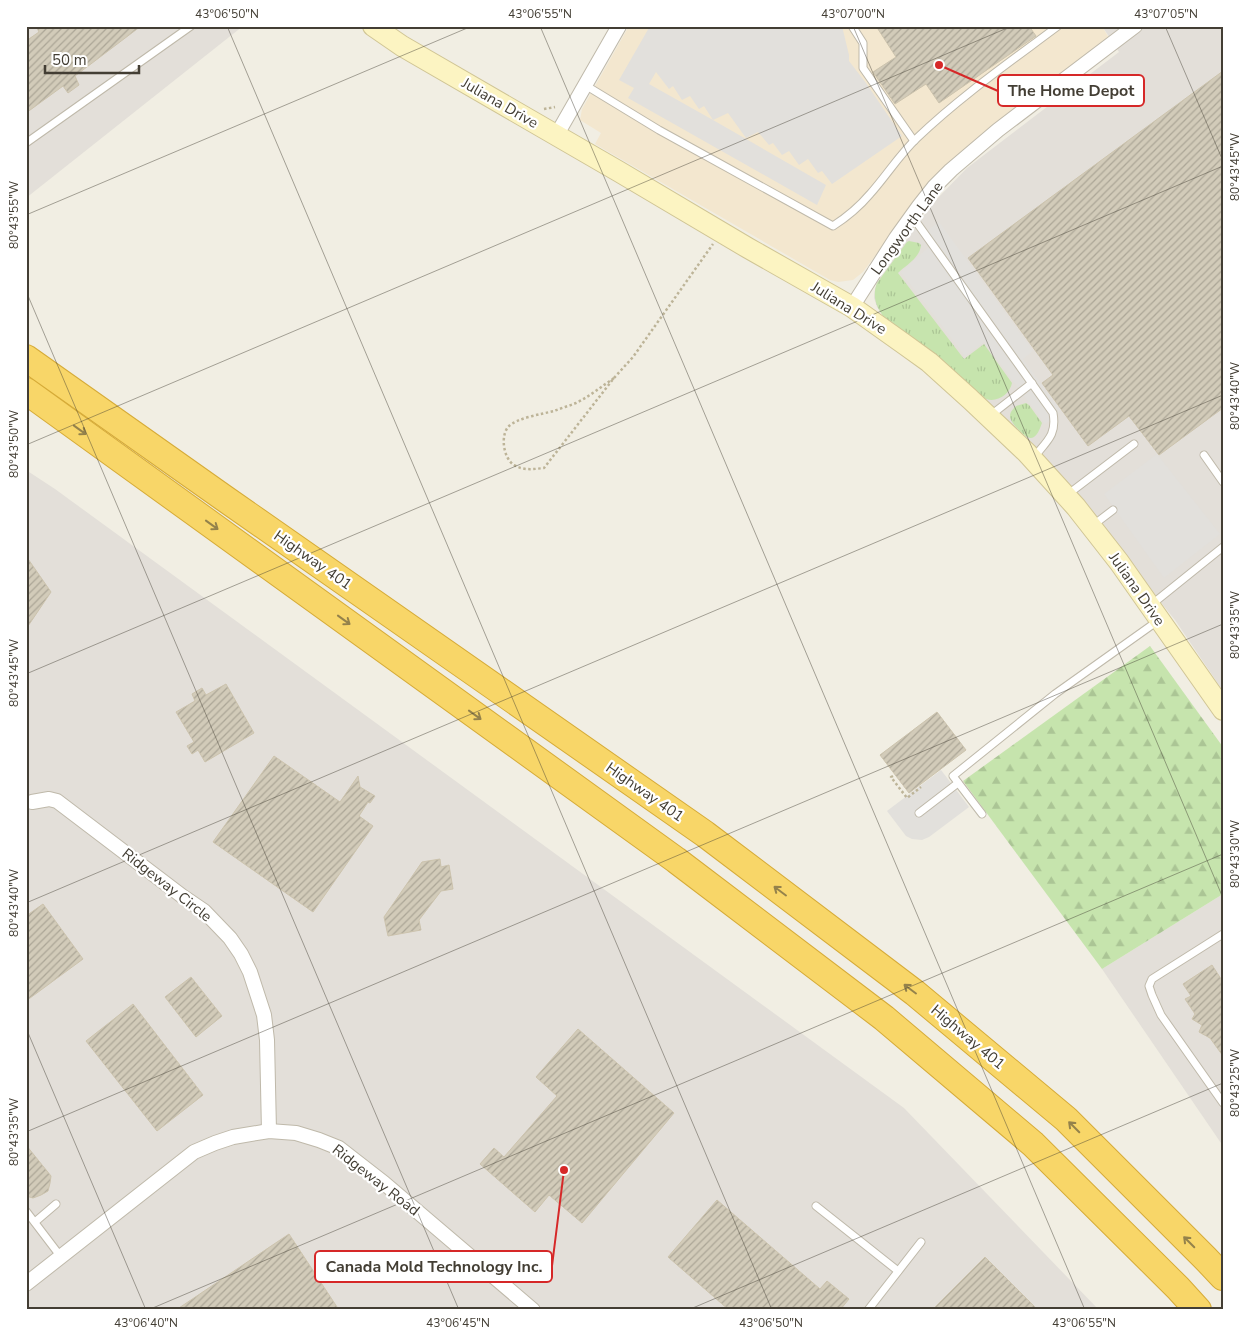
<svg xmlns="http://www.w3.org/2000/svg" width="1249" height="1336" font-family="'Nunito Sans',sans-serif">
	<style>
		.commercial { fill: #f3e7cf }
		.industrial { fill: #e3dfd9 }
		.grass { fill: url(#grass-tufts) }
		.forest { fill: url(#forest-firs) }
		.parking { fill: #e2e0dc; fill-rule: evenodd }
		.building { fill: url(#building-hatch); stroke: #ccc3ad }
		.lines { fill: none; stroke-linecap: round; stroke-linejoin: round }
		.lane-casing { stroke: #bfb9aa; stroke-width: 9 }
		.street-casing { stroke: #bfb9aa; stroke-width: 16 }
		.secondary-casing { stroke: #d0c595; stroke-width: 22 }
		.highway-casing { stroke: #d6ab38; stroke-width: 28 }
		.path { stroke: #bdb498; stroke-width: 2.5; stroke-dasharray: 2.5 2.5; stroke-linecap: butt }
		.lane { stroke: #fff; stroke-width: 7 }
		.street { stroke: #fff; stroke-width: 14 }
		.secondary { stroke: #fcf4c2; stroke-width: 20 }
		.highway { stroke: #f8d668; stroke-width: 26 }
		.oneway { stroke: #94824b }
		.ticks { fill: none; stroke: #433e34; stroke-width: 1; stroke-opacity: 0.45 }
		.labels { text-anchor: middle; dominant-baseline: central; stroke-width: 4.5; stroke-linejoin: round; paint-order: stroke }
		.street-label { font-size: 15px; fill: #433e34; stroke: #fff }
		.leader { fill: none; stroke: #d62828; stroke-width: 2 }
		.callout-dot { fill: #d62828; stroke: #fff; stroke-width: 2 }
		.callout { fill: #fff; stroke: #d62828; stroke-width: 2 }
		.callout-label { font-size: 16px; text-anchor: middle; font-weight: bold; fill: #433e34 }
		.neatline { fill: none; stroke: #433e34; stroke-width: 2 }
		.ticks-label { font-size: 12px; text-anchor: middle; fill: #433e34 }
	</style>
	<defs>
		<pattern id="grass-tufts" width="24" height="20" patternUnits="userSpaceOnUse" patternTransform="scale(1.25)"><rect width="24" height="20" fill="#c6e4ad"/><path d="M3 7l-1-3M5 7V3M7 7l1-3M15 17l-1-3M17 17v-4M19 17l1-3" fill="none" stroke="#abc595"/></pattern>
		<pattern id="forest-firs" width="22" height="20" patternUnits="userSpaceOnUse" patternTransform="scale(1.25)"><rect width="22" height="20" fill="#c6e4ad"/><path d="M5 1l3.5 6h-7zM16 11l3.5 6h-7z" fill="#abc595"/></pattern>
		<pattern id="building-hatch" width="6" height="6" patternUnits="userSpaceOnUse" patternTransform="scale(1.25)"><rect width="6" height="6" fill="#d2cbb9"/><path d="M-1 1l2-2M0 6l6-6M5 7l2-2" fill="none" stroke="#aca697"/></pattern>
	</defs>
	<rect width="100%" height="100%" fill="#f1eee3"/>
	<!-- commercial -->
	<path class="commercial" d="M 629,26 L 1102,26 L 1109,38 L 914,204 L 863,272 L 853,280 L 838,282 L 830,280 L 595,144 L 601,133 L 580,120 L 582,109 Z"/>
	<!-- industrial -->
	<g class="industrial">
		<path d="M 26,26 L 243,26 L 26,198 Z"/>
		<path d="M 1102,26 L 1223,26 L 1223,691 L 1175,620 L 1032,443 L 955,372 L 883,316 L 877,307 L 874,298 L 875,289 L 877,283 L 905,242 L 933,203 L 967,168 L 1119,52 Z"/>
		<path d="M 26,470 L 55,489 L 904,1108 L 1099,1310 L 26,1310 Z"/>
		<path d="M 1223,894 L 1223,1146 L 1102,969 Z"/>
	</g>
	<!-- grass -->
	<g class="grass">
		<path d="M 909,241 L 919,243 L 921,245 C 920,258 906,265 898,273 L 964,359 L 984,344 L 1012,383 C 1010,394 997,403 986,399 C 975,394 966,382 957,374 C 944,362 930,353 917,342 C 906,334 895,324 883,316 C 876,306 872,296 877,283 L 907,242 Z"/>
		<path d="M 1026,403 L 1029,405 L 1042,423 C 1040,428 1037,438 1031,438 C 1025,439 1009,421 1010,416 C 1010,412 1013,409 1016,406 Z"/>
	</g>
	<!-- forest -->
	<path class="forest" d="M 1150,646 L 1223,747 L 1223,894 L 1102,969 L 963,781 Z"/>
	<!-- parking -->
	<g class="parking">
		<path d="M 650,26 L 842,26 L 849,55 L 849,61 L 866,83 L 902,136 L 832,184 L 822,171 L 818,173 L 808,159 L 799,165 L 789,151 L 782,155 L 773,143 L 769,145 L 758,132 L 746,138 L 728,113 L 713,120 L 826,185 L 817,205 L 628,98 L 634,88 L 619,80 ZM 656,72 L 669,89 L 673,86 L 682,100 L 690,96 L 699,109 L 704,106 L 713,120 L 649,84 Z"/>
		<path d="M 939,222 L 1033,351 L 1023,359 L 1061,411 L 1045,424 L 984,342 L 965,356 L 901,272 L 931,245 L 924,233 Z"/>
		<path d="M 1157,454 L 1220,534 L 1164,578 L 1104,494 Z"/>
		<path d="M 941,770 L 969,807 L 929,837 L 922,840 L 912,839 L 906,836 L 887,811 Z"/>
	</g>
	<!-- building -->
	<g class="building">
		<path d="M 36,26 L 141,26 L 75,76 L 79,85 L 68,93 L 63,86 L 26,113 L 26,41 L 39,32 Z"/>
		<path d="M 876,26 L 1029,26 L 1036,36 L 939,103 L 926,84 L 895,104 L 873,72 L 896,57 Z"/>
		<path d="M 1223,71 L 1223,408 L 1159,455 L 1129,416 L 1088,446 L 1042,383 L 1053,375 L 968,258 Z"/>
		<path d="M 26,556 L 51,592 L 26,629 Z"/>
		<path d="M 226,684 L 254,733 L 205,762 L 198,750 L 192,754 L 187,746 L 194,742 L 176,712 L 195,701 L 192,694 L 202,688 L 206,695 Z"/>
		<path d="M 937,712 L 966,750 L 909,793 L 880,755 Z"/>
		<path d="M 274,756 L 340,802 L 358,776 L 360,787 L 375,796 L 370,803 L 368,802 L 359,816 L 373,826 L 313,912 L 213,842 Z"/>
		<path d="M 440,859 L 441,867 L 449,865 L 453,889 L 441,891 L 419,920 L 421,930 L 388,936 L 384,917 L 422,862 Z"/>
		<path d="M 43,904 L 83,959 L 26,1001 L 26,916 Z"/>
		<path d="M 1212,965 L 1223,982 L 1223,1056 L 1210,1038 L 1199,1032 L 1202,1025 L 1192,1019 L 1195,1014 L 1185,999 L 1191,996 L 1183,984 Z"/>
		<path d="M 191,977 L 222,1016 L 196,1037 L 165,997 Z"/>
		<path d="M 133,1004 L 203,1095 L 157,1131 L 86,1041 Z"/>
		<path d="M 578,1029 L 674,1113 L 582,1223 L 549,1195 L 535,1212 L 480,1164 L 494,1148 L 504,1157 L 557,1096 L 536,1077 Z"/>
		<path d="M 26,1145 L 51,1176 L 50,1183 L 48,1191 L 41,1195 L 33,1198 L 26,1196 Z"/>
		<path d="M 717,1200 L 820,1289 L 827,1281 L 849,1299 L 840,1310 L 729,1310 L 668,1257 Z"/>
		<path d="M 289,1234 L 339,1310 L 176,1310 Z"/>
		<path d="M 985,1257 L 1038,1310 L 932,1310 Z"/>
	</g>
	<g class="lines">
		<defs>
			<g id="lane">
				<path d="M 852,26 L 863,43 L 863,68 L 914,141"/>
				<path d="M 585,85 L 659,130 L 833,226 C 847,217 859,207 870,194 C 887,175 899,155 917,138 C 961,96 1010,62 1058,26"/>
				<path d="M 26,143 L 191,26"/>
				<path d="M 912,216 L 1053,413 C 1057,435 1047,441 1034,457"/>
				<path d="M 991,415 L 1032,383"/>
				<path d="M 1204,455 L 1223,482"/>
				<path d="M 1067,495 L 1134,444"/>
				<path d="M 1092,526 L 1113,510"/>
				<path d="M 1151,605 L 1223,547"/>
				<path d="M 919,813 L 958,783"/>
				<path d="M 982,814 L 953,776 L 1055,694 L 1159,620"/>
				<path d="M 1223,934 L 1152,979 L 1149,986 L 1152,995 L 1161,1015 L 1223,1103"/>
				<path d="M 816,1206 L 898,1271"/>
				<path d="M 26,1211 L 61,1257"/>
				<path d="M 35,1222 L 56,1204"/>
				<path d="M 868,1310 L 921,1242"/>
			</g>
			<g id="street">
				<path d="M 556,136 L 619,26"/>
				<path d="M 852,307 L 896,238 L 919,206 L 934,187 L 951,170 L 998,130 L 1135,26"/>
				<path d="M 32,802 L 49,799 L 57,801 L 182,896 L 204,911 L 230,938 L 241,954 L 250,972 L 264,1015 L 267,1040 L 269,1131"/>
				<path d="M 26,1284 L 194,1152 L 215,1143 L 233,1137 L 269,1131 L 296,1133 L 319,1140 L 339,1148 L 384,1183 L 533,1310"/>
			</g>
			<path id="secondary" d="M 373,26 L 402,46 L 618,171 L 748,248 L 852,307 L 904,344 L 929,362 L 970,399 L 1027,453 L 1076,507 L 1119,562 L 1223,710"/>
			<g id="highway">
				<path d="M 26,358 L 224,498 L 705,834 L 915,993 L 1066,1119 L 1205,1258 L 1223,1277"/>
				<path d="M 26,391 L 676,860 L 884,1018 L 1033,1144 L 1178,1288 L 1198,1310"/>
			</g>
		</defs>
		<!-- lane casing -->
		<use href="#lane" class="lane-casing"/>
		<!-- street casing -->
		<use href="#street" class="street-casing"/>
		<!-- secondary casing -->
		<use href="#secondary" class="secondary-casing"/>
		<!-- highway casing -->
		<use href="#highway" class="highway-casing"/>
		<!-- path -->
		<g class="path">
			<path d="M 544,109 L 555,107"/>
			<path d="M 614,378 C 601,387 590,396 576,403 C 569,406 561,408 554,411 C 542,414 516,418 508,427 C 500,437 504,459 514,465 C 524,471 534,469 544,468 L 614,378 L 633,357 L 713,244"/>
			<path d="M 893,776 L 891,777 L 907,798 L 921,787"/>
		</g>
		<!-- lane -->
		<use href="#lane" class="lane"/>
		<!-- street -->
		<use href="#street" class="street"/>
		<!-- secondary -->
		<use href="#secondary" class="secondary"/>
		<!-- highway -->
		<use href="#highway" class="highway"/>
	</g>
	<!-- one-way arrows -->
	<defs><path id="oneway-shaft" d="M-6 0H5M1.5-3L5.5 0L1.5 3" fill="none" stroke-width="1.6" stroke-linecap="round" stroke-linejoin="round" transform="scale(1.25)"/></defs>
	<g class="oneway">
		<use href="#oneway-shaft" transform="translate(80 430) rotate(36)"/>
		<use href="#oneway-shaft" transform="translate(212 525) rotate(36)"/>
		<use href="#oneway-shaft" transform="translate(344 620) rotate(36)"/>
		<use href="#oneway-shaft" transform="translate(475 715) rotate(36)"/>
		<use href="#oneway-shaft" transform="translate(780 891) rotate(-143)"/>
		<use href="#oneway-shaft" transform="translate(910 989) rotate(-143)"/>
		<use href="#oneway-shaft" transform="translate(1074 1127) rotate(-135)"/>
		<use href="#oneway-shaft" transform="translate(1189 1242) rotate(-135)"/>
	</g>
	<!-- ticks -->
	<path class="ticks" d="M 227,26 L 772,1310M 540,26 L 1085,1310M 853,26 L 1223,898M 1165,26 L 1223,161M 26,215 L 472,26M 26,291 L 459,1310M 26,445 L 1012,26M 26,674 L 1223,166M 26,903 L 1223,395M 26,1028 L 146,1310M 26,1132 L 1223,624M 148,1310 L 1223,854M 688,1310 L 1223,1083"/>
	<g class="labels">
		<!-- street labels -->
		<g class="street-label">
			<text transform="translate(500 103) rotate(30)">Juliana Drive</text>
			<text transform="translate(907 228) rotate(-54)">Longworth Lane</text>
			<text transform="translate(849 308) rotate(32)">Juliana Drive</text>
			<text transform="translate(313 560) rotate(35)">Highway 401</text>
			<text transform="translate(1137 589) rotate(55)">Juliana Drive</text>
			<text transform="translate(645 792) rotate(35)">Highway 401</text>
			<text transform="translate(167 885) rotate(38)">Ridgeway Circle</text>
			<text transform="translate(968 1037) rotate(40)">Highway 401</text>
			<text transform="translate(376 1180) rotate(38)">Ridgeway Road</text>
		</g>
	</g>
	<!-- callouts -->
	<path class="leader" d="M939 65L998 91M564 1170L552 1266"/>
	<g class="callout-dot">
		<circle cx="939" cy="65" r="5"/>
		<circle cx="564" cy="1170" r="5"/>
	</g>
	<g class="callout">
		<rect x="998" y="75" width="146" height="31" rx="5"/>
		<rect x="315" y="1251" width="237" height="31" rx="5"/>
	</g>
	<g class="callout-label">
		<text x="1071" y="96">The Home Depot</text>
		<text x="434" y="1272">Canada Mold Technology Inc.</text>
	</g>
	<!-- border -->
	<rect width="1249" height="1336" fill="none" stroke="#ffffff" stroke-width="55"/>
	<!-- scale -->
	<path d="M45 65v8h94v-8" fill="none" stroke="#433e34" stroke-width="2.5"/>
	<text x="52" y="65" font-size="15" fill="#433e34" stroke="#ffffff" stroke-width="4" paint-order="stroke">50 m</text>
	<rect x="28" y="28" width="1194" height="1280" class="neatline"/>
	<g class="ticks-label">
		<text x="227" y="18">43°06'50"N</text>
		<text x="540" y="18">43°06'55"N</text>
		<text x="853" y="18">43°07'00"N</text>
		<text x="1166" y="18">43°07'05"N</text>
		<text transform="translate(1235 167) rotate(-90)" y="4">80°43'45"W</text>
		<text transform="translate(14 215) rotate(-90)" y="4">80°43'55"W</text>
		<text transform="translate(1235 396) rotate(-90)" y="4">80°43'40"W</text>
		<text transform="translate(14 444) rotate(-90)" y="4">80°43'50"W</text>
		<text transform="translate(1235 625) rotate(-90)" y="4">80°43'35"W</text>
		<text transform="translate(14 673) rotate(-90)" y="4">80°43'45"W</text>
		<text transform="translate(1235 854) rotate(-90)" y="4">80°43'30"W</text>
		<text transform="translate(14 903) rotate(-90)" y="4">80°43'40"W</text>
		<text transform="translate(1235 1083) rotate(-90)" y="4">80°43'25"W</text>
		<text transform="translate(14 1132) rotate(-90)" y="4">80°43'35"W</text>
		<text x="146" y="1327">43°06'40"N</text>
		<text x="458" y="1327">43°06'45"N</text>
		<text x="771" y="1327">43°06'50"N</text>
		<text x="1084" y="1327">43°06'55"N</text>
	</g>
</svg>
